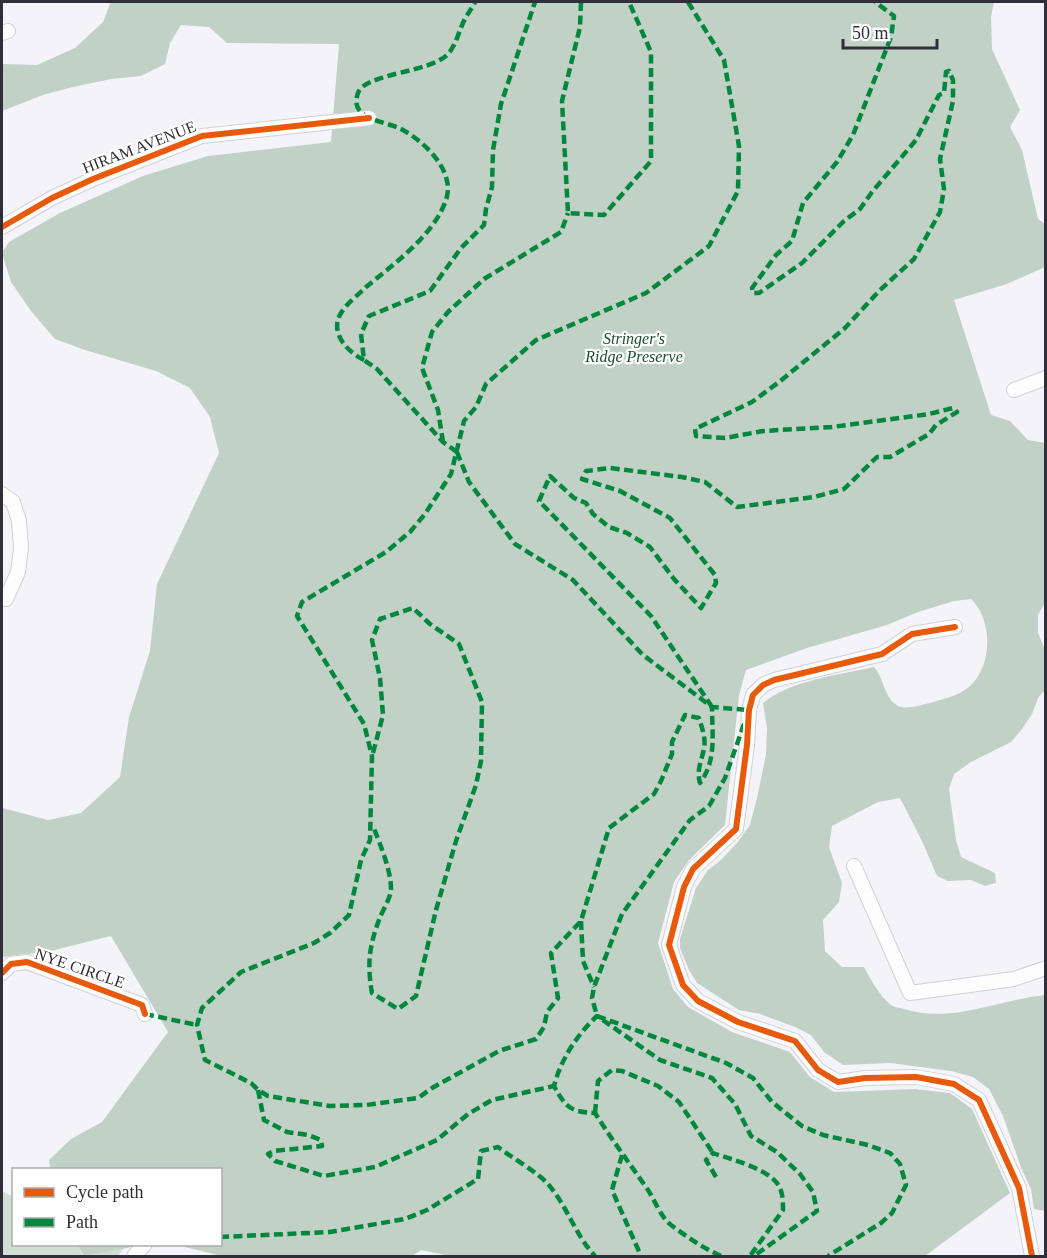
<svg xmlns="http://www.w3.org/2000/svg" width="1047" height="1258" font-family="Georgia,serif">
	<style>
		.green { fill: #d1e0d6 }
		.forest { fill: #c1d1c6 }
		.lines { fill: none; stroke-linecap: round; stroke-linejoin: round }
		.minor-casing { stroke: #d1d0d7; stroke-width: 16 }
		.minor { stroke: #fdfdfe; stroke-width: 14 }
		.quiet { stroke: #00873e; stroke-width: 4.5; stroke-dasharray: 9 4.5; stroke-linecap: butt }
		.cycleway-casing { stroke: #fff; stroke-width: 10 }
		.cycleway { stroke: #e8590c; stroke-width: 6 }
		.labels { text-anchor: middle; dominant-baseline: central; stroke-width: 4.5; stroke-linejoin: round; paint-order: stroke }
		.street-label { font-size: 16px; fill: #302e38; stroke: #fff }
		.park-label { font-size: 16px; font-style: italic; fill: #1c4e2c; stroke: #fff }
	</style>
	<rect width="100%" height="100%" fill="#f4f3f9"/>
	<!-- green -->
	<g class="green">
		<path d="M 2,1191 L 13,1197 L 14,1244 L 77,1245 L 83,1256 L 2,1256 Z"/>
		<path d="M 125,1247 L 118,1256 L 84,1256 Z"/>
	</g>
	<!-- forest -->
	<g class="forest">
		<path d="M 109,2 L 994,2 L 991,17 L 992,49 L 1020,110 L 1010,127 L 1022,150 L 1038,219 L 1045,224 L 1045,267 L 1007,284 L 954,300 L 991,415 L 1010,421 L 1028,440 L 1045,443 L 1046,601 L 1038,615 L 1038,633 L 1045,650 L 1045,690 L 1038,698 L 1032,714 L 1022,729 L 1011,742 L 971,762 L 954,774 L 949,789 L 956,840 L 961,857 L 995,873 L 996,883 L 985,886 L 971,880 L 948,881 L 937,876 L 922,841 L 900,798 L 878,802 L 832,826 L 829,847 L 842,883 L 839,902 L 823,920 L 825,951 L 842,967 L 864,967 C 871,980 879,995 891,1005 C 894,1007 900,1008 904,1009 C 952,1024 998,1000 1045,995 L 1045,1211 L 1034,1209 L 1031,1189 L 1022,1170 L 1003,1116 L 989,1089 L 973,1077 L 951,1071 L 890,1063 L 843,1065 L 824,1052 L 811,1035 L 795,1027 L 760,1014 L 739,1010 L 697,983 L 689,970 L 680,948 L 680,939 L 696,888 L 708,870 L 721,860 L 737,843 L 750,825 L 757,798 L 766,755 L 767,728 L 763,703 C 791,680 839,675 874,667 C 884,678 884,698 898,706 C 907,710 921,705 930,703 C 943,699 958,696 969,687 C 993,666 993,620 971,599 L 954,601 L 918,612 L 887,625 L 807,648 L 746,670 L 739,695 L 725,825 L 689,860 L 674,882 L 658,943 L 673,989 L 688,1007 L 732,1032 L 790,1052 L 810,1077 L 834,1092 L 915,1089 L 950,1093 L 972,1109 L 1010,1193 L 925,1256 L 450,1256 L 421,1250 L 412,1256 L 222,1256 L 176,1245 L 220,1244 L 220,1170 L 50,1169 L 49,1160 L 71,1139 L 102,1122 L 168,1032 L 111,936 L 51,951 L 2,957 L 2,808 L 48,820 L 81,813 L 120,777 L 129,717 L 150,651 L 157,584 L 219,453 L 210,417 L 190,388 L 156,371 L 85,350 L 55,339 L 31,311 L 11,282 L 2,253 L 9,242 L 60,213 L 143,176 L 208,156 L 331,142 L 339,44 L 227,43 L 209,27 L 181,25 L 170,43 L 165,64 L 141,76 L 111,79 L 73,87 L 43,95 L 2,111 L 2,64 L 37,65 L 75,48 L 103,22 L 110,4 Z"/>
		<path d="M 77,1245 L 142,1245 L 84,1256 Z"/>
	</g>
	<g class="lines">
		<defs>
			<g id="minor">
				<path d="M 2,33 L 8,31"/>
				<path d="M 2,227 L 52,198 L 93,179 L 202,136 L 369,118"/>
				<path d="M 1014,390 L 1046,378"/>
				<path d="M 2,494 L 13,502 L 19,521 L 21,548 L 18,572 L 6,599"/>
				<path d="M 955,627 L 912,634 L 882,654 L 774,680 L 763,685 L 753,695 L 749,710 L 747,745 L 736,829 L 693,869 L 684,887 L 669,945 L 683,985 L 698,1001 L 738,1022 L 795,1041 L 818,1070 L 838,1082 L 865,1078 L 916,1077 L 954,1084 L 979,1100 L 1019,1188 L 1032,1256"/>
				<path d="M 854,866 L 910,993 L 1014,979 L 1046,968"/>
				<path d="M 2,973 L 11,964 L 27,962 L 142,1005 L 145,1014"/>
				<path d="M 134,1256 L 145,1244"/>
			</g>
		</defs>
		<!-- minor casing -->
		<use href="#minor" class="minor-casing"/>
		<!-- minor -->
		<use href="#minor" class="minor"/>
		<!-- quiet -->
		<g class="quiet">
			<path d="M 581,2 L 580,27 L 562,101 L 568,213 L 604,215 L 651,161 L 651,52 L 629,2"/>
			<path d="M 688,2 L 724,60 L 739,146 L 738,191 L 709,246 L 646,293 L 536,340 L 486,384 L 476,407 L 464,421 L 451,474 L 425,514 L 410,532 L 386,552 L 302,602 L 297,616 L 364,724 L 372,756 L 370,840 L 361,860 L 349,915 L 330,933 L 314,943 L 241,972 L 202,1008 L 197,1025 L 205,1060 L 251,1083 L 258,1090 L 268,1096 L 330,1106 L 366,1105 L 418,1098 L 432,1088 L 499,1051 L 536,1039 L 544,1027 L 547,1012 L 558,998 L 551,953 L 581,921 L 609,828 L 654,794 L 661,781 L 672,754 L 672,742 L 685,715 L 699,718 C 702,728 706,738 704,748 C 702,761 696,769 700,783 C 717,760 712,734 712,707"/>
			<path d="M 364,360 C 347,352 329,332 341,313 C 347,303 358,295 366,287 C 394,264 434,235 446,200 C 456,171 424,141 401,129 C 386,121 348,120 358,93 C 365,73 430,73 448,54 C 457,44 459,29 466,17 C 469,12 472,8 475,2"/>
			<path d="M 443,442 L 438,410 L 422,368 L 432,332 L 448,312 L 484,279 L 561,232 L 568,213"/>
			<path d="M 457,452 L 469,482 L 515,544 L 573,580 L 643,655 L 712,707 L 749,710 L 725,778 L 709,806 L 690,820 L 622,914 L 594,987 L 592,998 L 597,1016 L 726,1063 L 753,1078 L 772,1102 L 802,1126 L 823,1135 L 868,1145 L 890,1153 L 900,1164 L 906,1185 L 892,1213 L 881,1223 L 828,1256"/>
			<path d="M 457,452 L 443,442 L 377,369 L 364,360 L 361,334 L 369,316 L 430,291 L 461,248 L 484,225 L 486,209 L 492,187 L 493,150 L 501,104 L 535,2"/>
			<path d="M 712,707 L 651,616 L 539,501 L 550,476 L 574,498 L 586,503 L 593,514 L 609,527 L 627,533 L 650,547 L 674,579 L 701,608 L 716,583 L 715,575 L 670,518 L 620,491 L 582,479 L 586,471 L 610,468 L 682,477 L 705,482 L 737,507 L 814,497 L 844,489 L 877,457 L 890,457 L 929,434 L 936,425 L 957,412 L 953,408 L 929,414 L 832,427 L 763,431 L 725,438 L 696,436 L 695,429 L 752,402 L 779,382 L 844,329 L 880,290 L 914,259 L 940,212 L 944,189 L 940,159 L 953,101 L 953,80 L 949,71 L 946,72 L 944,93 L 939,95 L 916,140 L 872,192 L 860,209 L 844,221 L 802,263 L 759,293 L 753,293 L 752,288 L 776,255 L 792,241 L 803,203 L 837,162 L 853,135 L 891,37 L 894,16 L 875,2"/>
			<path d="M 373,753 L 383,715 L 380,678 L 372,640 L 380,619 L 413,608 L 430,624 L 459,644 L 482,702 L 481,761 L 476,785 L 456,841 L 436,910 L 416,996 L 398,1009 L 372,993 C 367,964 369,947 379,920 C 382,911 391,898 391,889 C 391,870 380,844 373,826"/>
			<path d="M 581,921 L 583,961 L 594,987"/>
			<path d="M 145,1014 L 197,1025"/>
			<path d="M 258,1090 L 264,1120 L 287,1132 L 308,1135 L 321,1140 L 322,1146 L 274,1151 L 268,1154 L 275,1161 L 324,1176 L 375,1167 L 437,1140 L 468,1114 L 492,1100 L 554,1086"/>
			<path d="M 595,1113 L 598,1081 L 612,1070 L 622,1071 L 658,1086 L 679,1102 L 713,1153"/>
			<path d="M 622,1155 L 612,1190 L 641,1256"/>
			<path d="M 716,1177 L 706,1160 L 713,1153 C 732,1160 776,1170 781,1191 C 783,1197 783,1204 783,1210 L 750,1256"/>
			<path d="M 220,1237 L 330,1232 L 405,1219 L 427,1210 L 478,1179 L 481,1151 L 498,1147 C 511,1157 537,1172 547,1183 C 567,1205 575,1235 595,1256"/>
			<path d="M 721,1256 C 703,1248 687,1237 671,1225 C 662,1219 654,1199 648,1190 C 630,1164 612,1140 595,1113 C 571,1112 566,1108 554,1086 C 561,1059 577,1035 597,1016 L 660,1060 L 712,1078 L 735,1104 L 751,1136 L 777,1152 L 800,1174 L 813,1192 L 817,1211 L 754,1256"/>
		</g>
		<defs>
			<g id="cycleway">
				<path d="M 2,227 L 52,198 L 93,179 L 202,136 L 369,118"/>
				<path d="M 955,627 L 912,634 L 882,654 L 774,680 L 763,685 L 753,695 L 749,710 L 747,745 L 736,829 L 693,869 L 684,887 L 669,945 L 683,985 L 698,1001 L 738,1022 L 795,1041 L 818,1070 L 838,1082 L 865,1078 L 916,1077 L 954,1084 L 979,1100 L 1019,1188 L 1032,1256"/>
				<path d="M 2,973 L 11,964 L 27,962 L 142,1005 L 145,1014"/>
			</g>
		</defs>
		<!-- cycleway casing -->
		<use href="#cycleway" class="cycleway-casing"/>
		<!-- cycleway -->
		<use href="#cycleway" class="cycleway"/>
	</g>
	<g class="labels">
		<!-- street labels -->
		<g class="street-label">
			<text transform="translate(139 147) rotate(-21)">HIRAM AVENUE</text>
			<text transform="translate(80 968) rotate(19)">NYE CIRCLE</text>
		</g>
		<!-- park labels -->
		<g class="park-label">
			<text x="634" y="338">Stringer's<tspan x="634" dy="18">Ridge Preserve</tspan></text>
		</g>
	</g>
	<!-- border -->
	<rect width="1047" height="1258" fill="none" stroke="#302e38" stroke-width="6"/>
	<!-- legend -->
	<rect x="12" y="1168" width="210" height="78" fill="#ffffff" stroke="#acabaf" stroke-width="1.5"/>
	<rect x="24" y="1188" width="30" height="9" fill="#e8590c" stroke="#acabaf" stroke-width="1.5"/>
	<text x="66" y="1198" font-size="18" fill="#302e38">Cycle path</text>
	<rect x="24" y="1218" width="30" height="9" fill="#00873e" stroke="#acabaf" stroke-width="1.5"/>
	<text x="66" y="1228" font-size="18" fill="#302e38">Path</text>
	<!-- scale -->
	<path d="M843 39v9h94v-9" fill="none" stroke="#302e38" stroke-width="3"/>
	<text x="852" y="39" font-size="18" fill="#302e38" stroke="#ffffff" stroke-width="4.5" paint-order="stroke">50 m</text>
</svg>
